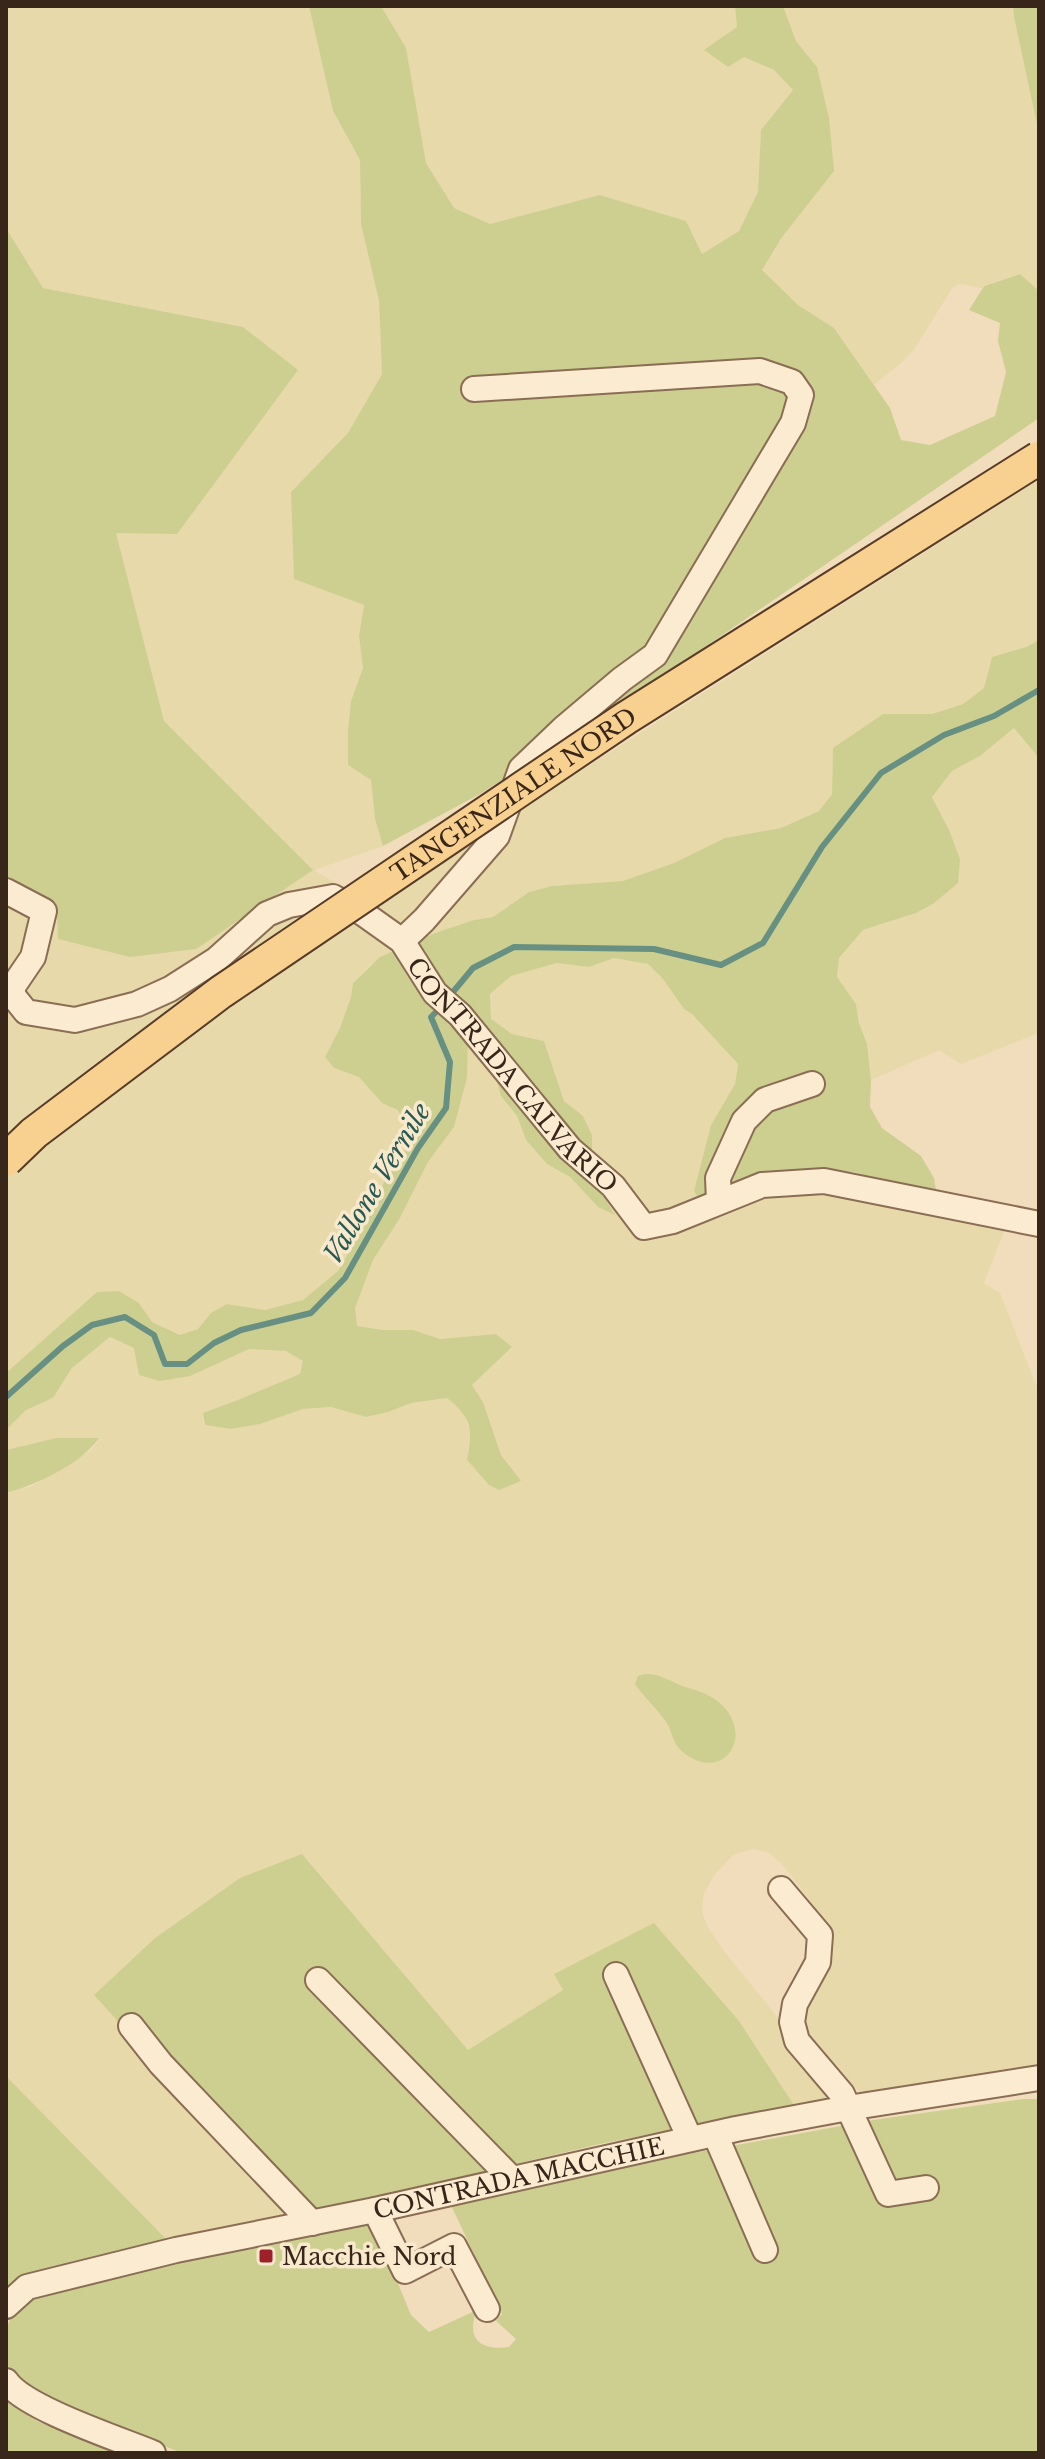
<svg xmlns="http://www.w3.org/2000/svg" width="1045" height="2459" font-family="'Libre Baskerville',serif">
	<style>
		.farmland { fill: #e7d9a9 }
		.green { fill: #cdcf90 }
		.lines { fill: none; stroke-linecap: round; stroke-linejoin: round }
		.stream { stroke: #679083; stroke-width: 6 }
		.minor-casing { stroke: #8a6d54; stroke-width: 28 }
		.minor { stroke: #fbebd0; stroke-width: 24 }
		.major-bridge-casing { stroke: #573b29; stroke-width: 36; stroke-linecap: butt }
		.major-bridge { stroke: #f8d090; stroke-width: 32 }
		.poi-dot { fill: #9d202a; stroke: #f8e8cc; stroke-width: 3 }
		.labels { text-anchor: middle; dominant-baseline: central; stroke-width: 7; stroke-linejoin: round; paint-order: stroke }
		.street-label { font-size: 24px; fill: #38261a; stroke: #f8e8cc }
		.poi-label { font-size: 24px; fill: #38261a; stroke: #f8e8cc; text-anchor: start }
		.water-label { font-size: 26px; font-style: italic; fill: #285952; stroke: #f8e8cc }
	</style>
	<rect width="100%" height="100%" fill="#f1ddbc"/>
	<!-- farmland -->
	<g class="farmland">
		<path d="M 6,6 L 309,6 L 333,111 L 360,160 L 361,224 L 379,301 L 382,374 L 349,433 L 291,492 L 295,579 L 364,605 L 359,636 L 363,668 L 351,701 L 348,730 L 348,764 L 371,780 L 375,819 L 383,846 L 314,870 L 374,907 L 405,884 L 632,738 L 1039,480 L 1039,640 L 1026,647 L 992,657 L 984,688 L 963,704 L 932,714 L 883,714 L 833,748 L 832,794 L 819,811 L 781,828 L 725,838 L 674,863 L 623,881 L 552,886 L 529,892 L 493,917 L 474,920 L 435,933 L 372,963 L 353,983 L 351,997 L 340,1028 L 325,1057 L 334,1068 L 359,1077 L 382,1103 L 396,1110 L 411,1127 L 411,1141 L 384,1182 L 363,1228 L 338,1271 L 303,1300 L 265,1310 L 227,1304 L 198,1329 L 180,1335 L 152,1322 L 139,1303 L 97,1292 L 6,1373 L 6,877 L 57,907 L 313,870 L 164,721 L 115,532 L 243,327 L 43,288 L 6,228 Z"/>
		<path d="M 381,6 L 735,6 L 737,27 L 705,51 L 744,57 L 774,70 L 793,90 L 761,130 L 759,192 L 739,231 L 702,254 L 686,221 L 601,195 L 490,224 L 453,208 L 426,163 L 417,116 Z"/>
		<path d="M 783,6 L 1013,6 L 1014,17 L 1039,134 L 1039,291 L 1020,274 L 984,285 L 982,288 L 960,284 L 953,287 L 913,351 L 900,364 L 874,385 L 834,328 L 798,305 L 761,270 L 782,237 L 817,67 L 796,41 Z"/>
		<path d="M 1014,728 L 1039,758 L 1039,1034 L 1038,1033 L 961,1064 L 939,1050 L 871,1080 L 867,1044 L 859,1023 L 856,1004 L 837,977 L 839,958 L 863,930 L 916,913 L 933,904 L 949,830 L 932,796 L 952,771 L 980,756 Z"/>
		<path d="M 614,958 L 648,964 L 663,979 L 684,1009 L 692,1014 L 738,1064 L 735,1084 L 711,1125 L 694,1191 L 715,1220 L 763,1199 L 819,1193 L 1004,1231 L 984,1283 L 1000,1293 L 1036,1385 L 1039,1385 L 1039,2066 L 923,2082 L 861,2093 L 821,2057 L 797,2018 L 825,1928 L 821,1915 L 781,1863 L 768,1852 L 753,1849 L 733,1855 L 715,1874 L 704,1893 L 702,1913 L 709,1929 L 724,1951 L 841,2096 L 794,2105 L 739,2021 L 554,1974 L 563,1990 L 468,2050 L 302,1855 L 240,1878 L 155,1938 L 94,1995 L 294,2216 L 170,2243 L 6,2076 L 6,1493 L 32,1486 L 91,1450 L 99,1439 L 56,1438 L 6,1450 L 6,1430 L 26,1410 L 53,1398 L 72,1368 L 110,1337 L 134,1348 L 222,1361 L 249,1349 L 287,1351 L 303,1361 L 300,1374 L 238,1401 L 203,1413 L 204,1425 L 231,1429 L 260,1424 L 303,1409 L 331,1407 L 366,1417 L 388,1412 L 411,1403 L 447,1398 L 463,1411 L 471,1435 L 467,1460 L 489,1485 L 520,1481 L 501,1455 L 483,1402 L 472,1384 L 512,1348 L 496,1334 L 439,1339 L 413,1330 L 383,1330 L 356,1326 L 354,1308 L 373,1260 L 400,1218 L 428,1162 L 454,1127 L 467,1078 L 468,1040 L 497,1042 L 501,1096 L 517,1116 L 526,1140 L 547,1164 L 570,1177 L 598,1207 L 614,1214 L 599,1189 L 592,1149 L 592,1135 L 583,1116 L 564,1101 L 544,1041 L 512,1034 L 491,1019 L 490,994 L 511,976 L 558,963 L 589,967 Z"/>
	</g>
	<!-- green -->
	<g class="green">
		<path d="M 309,6 L 381,6 L 406,48 L 426,163 L 454,208 L 490,224 L 600,195 L 686,221 L 702,254 L 739,231 L 758,192 L 761,130 L 793,90 L 774,70 L 744,57 L 728,67 L 704,50 L 737,27 L 735,6 L 783,6 L 796,41 L 817,67 L 829,118 L 834,171 L 782,237 L 762,270 L 798,305 L 834,328 L 890,408 L 901,440 L 930,445 L 995,416 L 1006,372 L 998,341 L 1000,323 L 969,310 L 984,286 L 1020,274 L 1039,291 L 1039,418 L 670,671 L 480,794 L 383,846 L 375,819 L 371,780 L 348,765 L 348,730 L 351,701 L 363,668 L 359,636 L 364,605 L 294,579 L 291,492 L 348,433 L 382,374 L 379,301 L 361,224 L 360,160 L 333,111 Z"/>
		<path d="M 1013,6 L 1039,6 L 1039,134 L 1014,17 Z"/>
		<path d="M 6,228 L 43,288 L 243,327 L 298,370 L 177,534 L 116,533 L 164,721 L 313,870 L 196,949 L 130,957 L 58,939 L 57,907 L 6,877 Z"/>
		<path d="M 1039,640 L 1039,758 L 1014,728 L 980,756 L 952,771 L 932,797 L 949,830 L 960,859 L 958,883 L 933,904 L 916,913 L 863,930 L 839,958 L 837,977 L 856,1004 L 859,1023 L 867,1044 L 871,1080 L 870,1107 L 882,1128 L 921,1156 L 934,1178 L 936,1190 L 915,1190 L 854,1172 L 810,1171 L 701,1202 L 694,1191 L 711,1125 L 735,1084 L 738,1064 L 692,1014 L 684,1009 L 663,979 L 648,964 L 614,958 L 589,967 L 557,963 L 511,976 L 490,994 L 491,1019 L 512,1034 L 544,1041 L 564,1101 L 583,1116 L 592,1135 L 592,1149 L 599,1189 L 615,1215 L 598,1207 L 570,1177 L 547,1164 L 526,1140 L 517,1116 L 501,1096 L 496,1077 L 468,1040 L 467,1078 L 454,1127 L 428,1162 L 400,1218 L 373,1260 L 355,1308 L 357,1326 L 383,1330 L 413,1330 L 440,1339 L 496,1334 L 512,1347 L 472,1385 L 483,1402 L 501,1455 L 521,1481 L 499,1490 L 489,1485 L 467,1460 C 473,1429 472,1418 447,1398 L 411,1403 L 388,1412 L 366,1417 L 331,1407 L 303,1409 L 260,1424 L 231,1429 L 205,1425 L 203,1413 L 238,1400 L 300,1374 L 303,1361 L 286,1351 L 249,1349 L 190,1376 L 160,1381 L 139,1375 L 134,1348 L 110,1337 L 72,1368 L 53,1398 L 26,1410 L 6,1430 L 6,1373 L 97,1292 L 119,1291 L 139,1303 L 152,1322 L 180,1335 L 198,1329 L 211,1313 L 227,1304 L 265,1310 L 303,1300 L 338,1271 L 363,1228 L 384,1182 L 411,1141 L 411,1127 L 397,1110 L 382,1103 L 359,1077 L 334,1068 L 325,1057 L 340,1028 L 351,997 L 353,983 L 380,957 L 435,933 L 474,920 L 493,917 L 529,892 L 552,886 L 623,881 L 674,863 L 725,838 L 781,828 L 819,811 L 832,794 L 833,748 L 883,714 L 932,714 L 963,704 L 984,688 L 992,657 L 1026,647 Z"/>
		<path d="M 56,1438 L 99,1438 C 81,1464 36,1485 6,1493 L 6,1450 Z"/>
		<path d="M 645,1674 C 660,1673 671,1682 685,1687 C 695,1690 704,1692 713,1698 C 759,1728 727,1786 684,1753 C 674,1745 673,1737 669,1727 C 664,1716 643,1696 635,1684 L 638,1676 Z"/>
		<path d="M 302,1854 L 468,2050 L 563,1990 L 554,1974 L 654,1923 L 739,2021 L 794,2105 L 600,2144 L 294,2216 L 94,1995 L 155,1938 L 240,1878 Z"/>
		<path d="M 6,2076 L 170,2243 L 73,2261 L 6,2294 Z"/>
		<path d="M 1024,2099 L 1039,2099 L 1039,2453 L 182,2453 C 143,2438 104,2422 67,2404 C 48,2395 26,2391 13,2374 C 4,2363 6,2351 6,2338 C 6,2310 31,2298 54,2288 L 371,2218 L 411,2315 L 429,2332 L 477,2310 C 465,2339 481,2351 509,2347 L 516,2339 L 496,2321 L 502,2314 L 450,2203 L 623,2166 L 873,2120 Z"/>
		<path d="M 6,2399 L 37,2421 L 116,2453 L 6,2453 Z"/>
	</g>
	<g class="lines">
		<!-- stream -->
		<g class="stream">
			<path d="M 448,998 L 473,968 L 514,947 L 654,949 L 721,965 L 763,943 L 822,847 L 881,773 L 944,735 L 994,716 L 1039,690"/>
			<path d="M 6,1397 L 63,1346 L 92,1325 L 125,1317 L 154,1335 L 165,1364 L 187,1364 L 214,1343 L 241,1330 L 311,1313 L 345,1278 L 418,1148 L 446,1108 L 450,1062 L 431,1017 L 441,1007"/>
		</g>
		<defs>
			<g id="minor">
				<path id="s1" d="M 6,891 L 44,911 L 33,957 L 12,988 L 14,997 L 26,1012 L 75,1020 L 137,1004 L 170,989 L 217,959 L 267,914 L 289,905 L 333,897 L 364,914 L 402,941 L 435,993 L 460,1015 L 570,1149 L 613,1186 L 644,1227 L 673,1221 L 762,1185 L 824,1181 L 1039,1224"/>
				<path d="M 402,941 L 424,920 L 497,836 L 521,769 L 564,728 L 622,679 L 655,655 L 793,423 L 801,395 L 792,382 L 760,371 L 474,389"/>
				<path d="M 719,1201 L 718,1178 L 744,1121 L 765,1100 L 812,1084"/>
				<path d="M 781,1889 L 820,1935 L 818,1962 L 795,2004 L 792,2022 L 797,2041 L 842,2094 L 888,2194 L 926,2188"/>
				<path d="M 616,1975 L 690,2139"/>
				<path d="M 318,1980 L 512,2179"/>
				<path d="M 131,2026 L 161,2064 L 312,2223"/>
				<path d="M 715,2134 L 765,2250"/>
				<path d="M 375,2210 L 405,2271 L 454,2246 L 487,2309"/>
				<path id="s2" d="M 6,2306 L 27,2287 L 176,2250 L 375,2210 L 736,2129 L 848,2108 L 1039,2078"/>
				<path d="M 6,2381 C 24,2408 119,2439 153,2453"/>
			</g>
		</defs>
		<!-- minor casing -->
		<use href="#minor" class="minor-casing"/>
		<!-- minor -->
		<use href="#minor" class="minor"/>
		<defs>
			<g id="major-bridge">
				<path id="s3" d="M 6,1160 L 34,1133 L 221,992 L 626,718 L 1039,458"/>
			</g>
		</defs>
		<!-- major-bridge casing -->
		<use href="#major-bridge" class="major-bridge-casing"/>
		<!-- major-bridge -->
		<use href="#major-bridge" class="major-bridge"/>
	</g>
	<!-- markers -->
	<rect class="poi-dot" x="258" y="2248" width="16" height="16" rx="4"/>
	<g class="labels">
		<!-- street labels -->
		<g class="street-label">
			<text stroke="none"><textPath href="#s3" startOffset="626">TANGENZIALE NORD</textPath></text>
			<text stroke="none"><textPath href="#s1" startOffset="754">CONTRADA CALVARIO</textPath></text>
			<text stroke="none"><textPath href="#s2" startOffset="532">CONTRADA MACCHIE</textPath></text>
		</g>
		<!-- poi labels -->
		<g class="poi-label">
			<text x="282" y="2256">Macchie Nord</text>
		</g>
		<!-- water labels -->
		<g class="water-label">
			<text transform="translate(377 1183) rotate(-59)">Vallone Vernile</text>
		</g>
	</g>
	<!-- border -->
	<rect width="1045" height="2459" fill="none" stroke="#38261a" stroke-width="16"/>
</svg>
